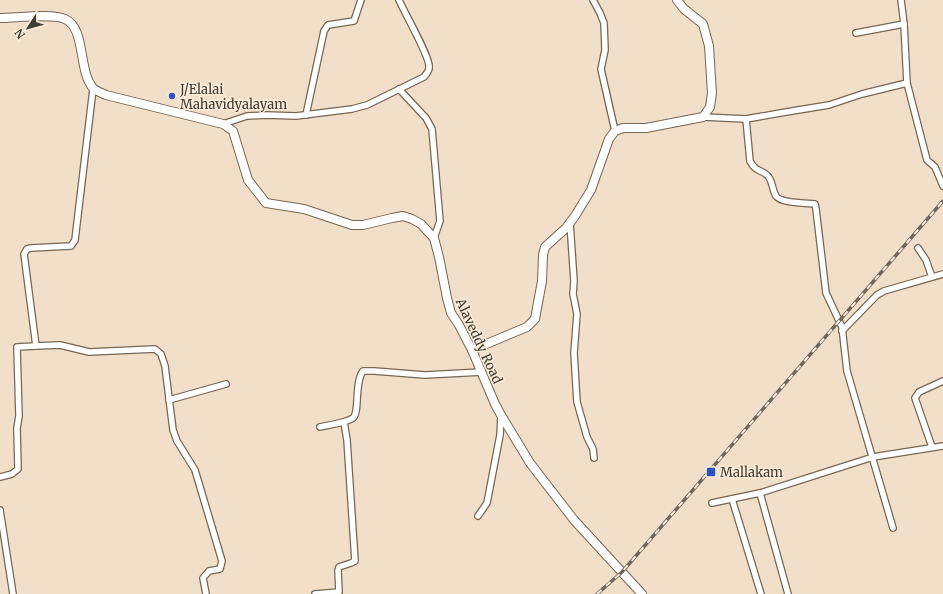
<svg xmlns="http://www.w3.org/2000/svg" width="943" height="594" font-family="Merriweather,serif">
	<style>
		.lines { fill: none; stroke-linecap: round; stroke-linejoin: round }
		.street-casing { stroke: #766652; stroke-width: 8 }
		.secondary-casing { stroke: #766652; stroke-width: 10 }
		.street { stroke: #fff; stroke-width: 5.5 }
		.secondary { stroke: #fff; stroke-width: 8 }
		.rail-casing { stroke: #70665a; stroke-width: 3.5 }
		.rail { stroke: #fceddb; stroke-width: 2; stroke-dasharray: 6; stroke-linecap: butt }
		.poi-dot { fill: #2b53c2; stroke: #fceddb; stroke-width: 1.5 }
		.labels { text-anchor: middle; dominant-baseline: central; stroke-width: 3; stroke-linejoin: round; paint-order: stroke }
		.poi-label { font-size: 13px; fill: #423b32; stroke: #fceddb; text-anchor: start }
		.street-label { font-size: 13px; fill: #423b32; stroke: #fceddb }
	</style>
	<rect width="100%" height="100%" fill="#f2dfc9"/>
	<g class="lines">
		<defs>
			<g id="street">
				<path d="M 593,0 L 600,13 L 604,23 L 605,50 L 601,69 L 615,131"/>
				<path d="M 901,0 L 904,24 L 907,83 L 927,160 L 935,167 L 943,186"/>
				<path d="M 856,33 L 904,24"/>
				<path d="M 399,89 L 426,118 L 432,129 L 440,221 L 434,238"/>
				<path d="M 306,115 L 324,31 L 328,25 L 354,21 L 361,0"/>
				<path d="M 703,117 L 746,119 L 786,112 L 829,105 L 862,94 L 907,83"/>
				<path d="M 746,119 L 750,161 C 756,173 762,169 768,176 C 773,182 772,190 776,196 C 780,203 806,203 815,204 L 816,209 L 826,293 L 842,327 L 847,371 L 893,528"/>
				<path d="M 223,124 L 247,116 L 267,115 L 296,116 L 352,109 L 367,105 L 424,77 C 426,74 430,71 429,66 C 429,55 405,14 399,0"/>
				<path d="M 570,223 L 574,281 L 573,294 L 577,314 L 574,353 L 577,402 L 587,437 L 593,449 L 594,458"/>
				<path d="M 918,248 L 926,260 L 932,277"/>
				<path d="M 842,331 L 877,295 L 884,291 L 943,274"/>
				<path d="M 36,346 L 60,345 L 89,352 L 155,349 L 161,354 L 165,366 L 173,430 L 177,441 L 195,470 L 222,561 L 220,569 L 209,571 L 203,578 L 206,594"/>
				<path d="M 169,400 L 226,384"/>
				<path d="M 320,427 C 328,425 346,423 353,418 C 360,412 354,383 363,371 L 374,371 L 425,375 L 482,372"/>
				<path d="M 932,447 L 915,398 L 919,392 L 943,381"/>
				<path d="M 0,477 L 12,474 L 18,469 L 17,428 L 19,416 L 17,347 L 36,346 L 24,254 L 27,249 L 31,248 L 71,246 L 75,240 L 93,89"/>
				<path d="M 760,493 L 788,594"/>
				<path d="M 732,499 L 761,594"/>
				<path d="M 712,503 L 760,493 L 873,457 L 943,446"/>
				<path d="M 0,510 L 13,594"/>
				<path d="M 478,516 L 487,503 L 500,435 L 501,416"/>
				<path d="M 315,594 L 339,592 L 338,570 L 339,567 L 351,563 L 355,561 L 347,440 L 344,422"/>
			</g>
			<g id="secondary">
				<path d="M 0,18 C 16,18 52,13 65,19 C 86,28 78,71 93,88 C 96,91 102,93 106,95 L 223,124 L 233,131 L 248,180 L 266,203 L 304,209 L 352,225 L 363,225 L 392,218 L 403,216 L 412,219 L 421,224 L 434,238 L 439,257 L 447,298 L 451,313 L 459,325 L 472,350 L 495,404 L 501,415 L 530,463 L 574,520 L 642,594"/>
				<path d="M 472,350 L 527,327 L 535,319 L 542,281 L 543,255 L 545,247 L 566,228 L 575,216 L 591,190 L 609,139 L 615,131 L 623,128 L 646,128 L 703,117 L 710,107 L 712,93 L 709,46 L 703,24 L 684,9 L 677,0"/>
			</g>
		</defs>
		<!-- street casing -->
		<use href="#street" class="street-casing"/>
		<!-- secondary casing -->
		<use href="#secondary" class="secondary-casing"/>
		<!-- street -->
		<use href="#street" class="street"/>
		<!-- secondary -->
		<use href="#secondary" class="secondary"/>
		<defs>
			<path id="rail" d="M 597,594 L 622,572 L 943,201"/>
		</defs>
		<!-- rail casing -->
		<use href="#rail" class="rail-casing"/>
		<!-- rail -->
		<use href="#rail" class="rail"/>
	</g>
	<!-- markers -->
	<g class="poi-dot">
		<circle cx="172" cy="96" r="4"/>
		<rect x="706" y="467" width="10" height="10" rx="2"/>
	</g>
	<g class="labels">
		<!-- poi labels -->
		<g class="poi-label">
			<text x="180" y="89">J/Elalai<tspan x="180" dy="15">Mahavidyalayam</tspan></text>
			<text x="720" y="472">Mallakam</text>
		</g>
		<!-- street labels -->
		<g class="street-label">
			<text transform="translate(479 341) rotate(65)">Alaveddy Road</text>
		</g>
	</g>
	<!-- north arrow -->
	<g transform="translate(28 28) rotate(234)" stroke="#fceddb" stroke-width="3" paint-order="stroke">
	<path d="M0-3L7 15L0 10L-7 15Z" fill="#423b32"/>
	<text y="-6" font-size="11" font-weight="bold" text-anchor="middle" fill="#423b32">N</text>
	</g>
</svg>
